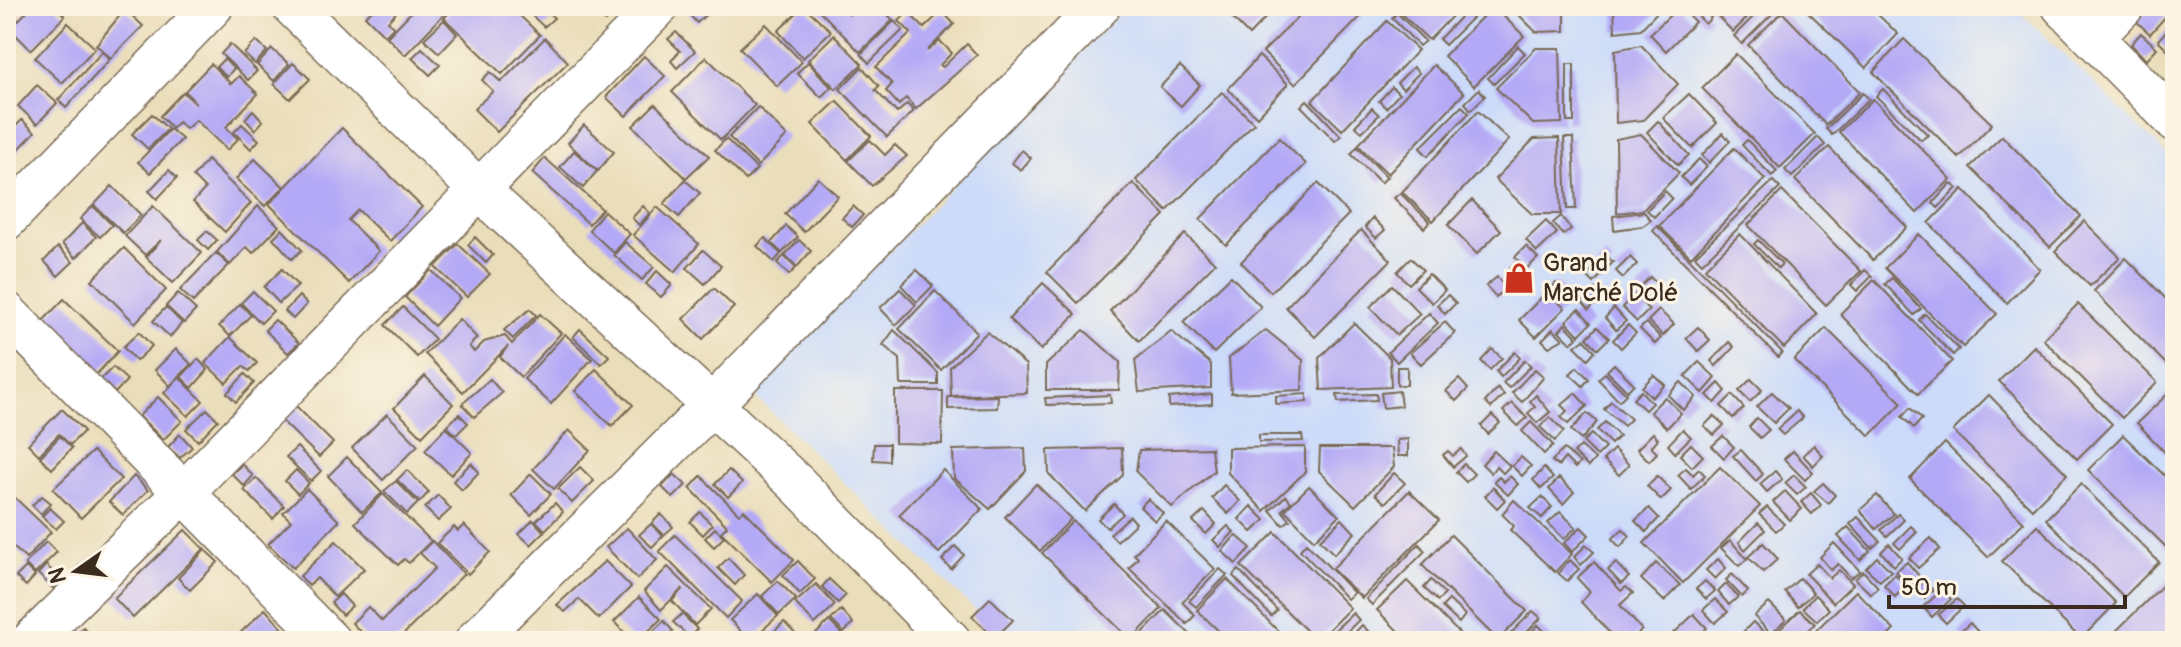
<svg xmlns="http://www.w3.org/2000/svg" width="2181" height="647" font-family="Pangolin,sans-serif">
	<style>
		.built { fill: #ccdbf9 }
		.building { fill: #b4a9f6 }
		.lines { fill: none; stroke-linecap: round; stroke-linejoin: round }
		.minor-casing { stroke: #786954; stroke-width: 43 }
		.minor { stroke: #fff; stroke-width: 40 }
		.labels { text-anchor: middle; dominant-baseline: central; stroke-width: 6; stroke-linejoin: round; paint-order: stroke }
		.poi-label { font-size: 26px; fill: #3b2a1e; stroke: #fcf5e5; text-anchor: start }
	</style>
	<rect width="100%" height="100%" fill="#fcf5e5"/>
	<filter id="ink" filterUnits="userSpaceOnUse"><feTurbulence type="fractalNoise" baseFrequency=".0125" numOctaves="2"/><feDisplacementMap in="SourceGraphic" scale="16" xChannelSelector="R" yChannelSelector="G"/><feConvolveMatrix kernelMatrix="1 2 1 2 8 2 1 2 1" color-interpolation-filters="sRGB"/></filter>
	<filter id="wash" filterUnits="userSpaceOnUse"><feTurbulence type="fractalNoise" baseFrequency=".006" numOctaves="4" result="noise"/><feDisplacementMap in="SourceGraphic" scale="32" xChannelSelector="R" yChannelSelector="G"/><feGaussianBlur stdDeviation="1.8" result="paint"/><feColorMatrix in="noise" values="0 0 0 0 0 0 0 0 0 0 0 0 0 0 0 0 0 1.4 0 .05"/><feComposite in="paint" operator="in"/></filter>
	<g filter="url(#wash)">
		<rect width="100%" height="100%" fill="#eaddb9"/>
		<!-- built -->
		<path class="built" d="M 1126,6 L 2014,6 L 2175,162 L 2175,641 L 1007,641 L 753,394 Z"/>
		<g id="blocks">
			<!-- building -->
			<g class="building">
				<path d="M 32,6 L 55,6 L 65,16 L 31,50 L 10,29 Z"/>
				<path d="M 377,6 L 402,6 L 388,21 L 394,27 L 385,36 L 365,16 Z"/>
				<path d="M 417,6 L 452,6 L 405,55 L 387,37 Z"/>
				<path d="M 455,6 L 510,6 L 540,35 L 502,74 L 444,18 Z"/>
				<path d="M 522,6 L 554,6 L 548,12 L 554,18 L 544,27 Z"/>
				<path d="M 599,6 L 608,6 L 614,12 L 605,21 L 594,11 Z"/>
				<path d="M 690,6 L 715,6 L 697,23 L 686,11 Z"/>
				<path d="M 804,6 L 831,31 L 803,58 L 778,31 Z"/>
				<path d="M 815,6 L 857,6 L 849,15 L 858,6 L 879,6 L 893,20 L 860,52 Z"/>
				<path d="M 1220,6 L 1271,6 L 1274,9 L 1249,35 Z"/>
				<path d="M 1309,6 L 1371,6 L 1295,84 L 1263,52 Z"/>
				<path d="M 1404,6 L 1462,6 L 1429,40 L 1399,12 Z"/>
				<path d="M 1471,6 L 1484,6 L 1445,45 L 1439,39 Z"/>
				<path d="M 1493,6 L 1524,36 L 1474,86 L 1444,56 Z"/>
				<path d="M 1510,6 L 1565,6 L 1565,31 L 1536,32 Z"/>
				<path d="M 1614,6 L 1663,6 L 1641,29 L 1615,32 Z"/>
				<path d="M 1680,6 L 1695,22 L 1666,51 L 1650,34 Z"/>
				<path d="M 1694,6 L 1700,6 L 1711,18 L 1705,24 L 1691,8 Z"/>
				<path d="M 1708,6 L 1759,6 L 1733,32 Z"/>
				<path d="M 1764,6 L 1780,6 L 1742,44 L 1734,36 Z"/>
				<path d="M 1802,6 L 1869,6 L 1898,34 L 1866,68 Z"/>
				<path d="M 2150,6 L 2158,6 L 2167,15 L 2150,34 L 2136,21 Z"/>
				<path d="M 125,9 L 143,26 L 111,58 L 96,45 Z"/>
				<path d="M 942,11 L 954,24 L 927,51 L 940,41 L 952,53 L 940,65 L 943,67 L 967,44 L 977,55 L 916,109 L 906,98 L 899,105 L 886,91 L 892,84 L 876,67 L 911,33 L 899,21 L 908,12 L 924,28 Z"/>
				<path d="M 1782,12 L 1860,92 L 1826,125 L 1748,45 Z"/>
				<path d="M 1397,13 L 1425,41 L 1419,46 L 1392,18 Z"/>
				<path d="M 444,20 L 457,34 L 439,53 L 424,39 Z"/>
				<path d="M 894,21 L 903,30 L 869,63 L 861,54 Z"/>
				<path d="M 1387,21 L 1418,50 L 1342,130 L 1312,101 Z"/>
				<path d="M 2175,22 L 2175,57 L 2158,40 Z"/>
				<path d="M 68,23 L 95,48 L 62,83 L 35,58 Z"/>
				<path d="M 766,24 L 802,62 L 777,86 L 740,48 Z"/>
				<path d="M 676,32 L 695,51 L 677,68 L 671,61 L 680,51 L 668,39 Z"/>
				<path d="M 2141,33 L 2157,48 L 2146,60 L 2131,44 Z"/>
				<path d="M 834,35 L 862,64 L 836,89 L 808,60 Z"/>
				<path d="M 545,38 L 568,62 L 497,132 L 474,109 L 493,91 L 482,80 L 490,72 L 501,82 Z"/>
				<path d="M 1904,39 L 1992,124 L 1959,158 L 1873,72 Z"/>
				<path d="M 256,41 L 267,51 L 255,64 L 244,54 Z"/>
				<path d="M 230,44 L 257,71 L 248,80 L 221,54 Z"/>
				<path d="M 1641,45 L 1678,84 L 1643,120 L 1616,123 L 1615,50 Z"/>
				<path d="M 1518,46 L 1525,53 L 1494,84 L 1488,78 Z"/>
				<path d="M 422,48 L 440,65 L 430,75 L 412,58 Z"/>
				<path d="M 1536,48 L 1560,48 L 1562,123 L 1533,124 L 1496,88 Z"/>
				<path d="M 272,49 L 289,64 L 274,81 L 257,65 Z"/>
				<path d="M 102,52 L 110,59 L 66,108 L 58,100 Z"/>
				<path d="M 1736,54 L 1815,134 L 1780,168 L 1702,88 Z"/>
				<path d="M 644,56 L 665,76 L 626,116 L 606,97 Z"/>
				<path d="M 1259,56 L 1288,84 L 1257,117 L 1228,89 Z"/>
				<path d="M 706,57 L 755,105 L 721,140 L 672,92 Z"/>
				<path d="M 224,59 L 234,68 L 227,77 L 216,67 Z"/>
				<path d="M 808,62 L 831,87 L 821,97 L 797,73 Z"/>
				<path d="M 293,63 L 310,79 L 290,99 L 274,84 Z"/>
				<path d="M 211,64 L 231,84 L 239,76 L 258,94 L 226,127 L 238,139 L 227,150 L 196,120 L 186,129 L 178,122 L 172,128 L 160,116 L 183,92 L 196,104 L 185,91 Z"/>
				<rect x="1567" y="64" width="7" height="58"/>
				<path d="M 1434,65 L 1464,93 L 1388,174 L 1358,145 Z"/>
				<path d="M 1180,66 L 1200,85 L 1181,106 L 1160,87 Z"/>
				<path d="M 862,67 L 879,86 L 875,90 L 897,113 L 907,104 L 914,111 L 887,137 L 840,89 Z"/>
				<path d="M 1413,67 L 1419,73 L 1403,89 L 1397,83 Z"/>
				<path d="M 37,85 L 57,103 L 37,124 L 18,106 Z"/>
				<path d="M 1392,87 L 1399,94 L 1386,108 L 1379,101 Z"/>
				<path d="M 1479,89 L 1485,96 L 1471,110 L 1465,103 Z"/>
				<path d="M 1883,89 L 1928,135 L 1921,140 L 1876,96 Z"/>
				<path d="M 1222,92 L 1254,123 L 1167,211 L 1136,180 Z"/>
				<path d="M 1863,93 L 1869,99 L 1832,135 L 1826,129 Z"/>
				<path d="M 1689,94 L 1717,123 L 1692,148 L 1663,118 Z"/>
				<path d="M 1873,99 L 1951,179 L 1917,213 L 1839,132 Z"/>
				<path d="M 1307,100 L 1341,136 L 1335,141 L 1301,106 Z"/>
				<path d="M 837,101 L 871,136 L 847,160 L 812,124 Z"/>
				<path d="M 655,104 L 709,156 L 686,178 L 633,126 Z"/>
				<path d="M 1462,106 L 1469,113 L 1428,156 L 1420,148 Z"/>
				<path d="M 758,107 L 787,136 L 758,166 L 729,137 Z"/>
				<path d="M 1372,108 L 1379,115 L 1362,132 L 1355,126 Z"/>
				<path d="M 253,110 L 263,121 L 255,130 L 245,119 Z"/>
				<path d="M 1478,111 L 1509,140 L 1433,221 L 1402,192 Z"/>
				<path d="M 152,114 L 168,129 L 148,149 L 132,134 Z"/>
				<path d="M 6,119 L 15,127 L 22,120 L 35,132 L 6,163 Z"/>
				<path d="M 1658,121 L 1689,155 L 1678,165 L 1647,132 Z"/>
				<path d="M 242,124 L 259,140 L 251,149 L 234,132 Z"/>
				<path d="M 584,125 L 614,152 L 598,171 L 568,143 Z"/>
				<path d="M 342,128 L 422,207 L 390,241 L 358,210 L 348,220 L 379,251 L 349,283 L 269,204 Z"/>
				<path d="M 170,129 L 182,139 L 150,173 L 138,162 Z"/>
				<path d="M 1723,133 L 1730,141 L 1709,163 L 1702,155 Z"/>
				<path d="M 1641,134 L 1679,173 L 1643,210 L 1617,213 L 1616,139 Z"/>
				<path d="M 2002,136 L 2081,216 L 2050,247 L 1970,167 Z"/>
				<path d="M 1818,137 L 1825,145 L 1792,177 L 1785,170 Z"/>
				<path d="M 1279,138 L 1306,164 L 1226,245 L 1200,219 Z"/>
				<path d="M 1559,138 L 1561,214 L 1532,214 L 1495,179 L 1534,139 Z"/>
				<path d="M 1564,138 L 1573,138 L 1576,209 L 1567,209 Z"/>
				<path d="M 726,139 L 757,169 L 746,180 L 715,150 Z"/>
				<path d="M 870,140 L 885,155 L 895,145 L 907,156 L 872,186 L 848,161 Z"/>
				<path d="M 1747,140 L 1777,171 L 1772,176 L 1742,145 Z"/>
				<path d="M 1357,147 L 1387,177 L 1381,183 L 1351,154 Z"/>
				<path d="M 1829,147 L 1907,227 L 1873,260 L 1795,180 Z"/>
				<path d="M 1734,148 L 1765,179 L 1691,257 L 1659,226 Z"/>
				<path d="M 1022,150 L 1031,158 L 1021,170 L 1012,163 Z"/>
				<path d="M 574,151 L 597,171 L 583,188 L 560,167 Z"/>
				<path d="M 545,158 L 602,209 L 589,224 L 532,173 Z"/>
				<path d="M 255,159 L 284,187 L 265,206 L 236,179 Z"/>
				<path d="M 1699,159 L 1707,167 L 1689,185 L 1681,177 Z"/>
				<path d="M 207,160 L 251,203 L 225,232 L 193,202 L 205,189 L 193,177 Z"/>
				<path d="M 169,170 L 177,178 L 157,199 L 149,191 Z"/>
				<path d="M 818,178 L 838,196 L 804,232 L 785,214 Z"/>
				<path d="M 685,180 L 700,193 L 679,217 L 664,204 Z"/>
				<path d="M 1773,181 L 1780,188 L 1702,263 L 1695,256 Z"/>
				<path d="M 1133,183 L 1165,215 L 1078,303 L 1047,272 Z"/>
				<path d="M 1318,183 L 1349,214 L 1271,292 L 1241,262 Z"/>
				<path d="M 1951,183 L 1957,188 L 1938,208 L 1933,203 Z"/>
				<path d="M 112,186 L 141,215 L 123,233 L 94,205 Z"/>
				<path d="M 1963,189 L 2040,269 L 2007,303 L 1929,223 Z"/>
				<path d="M 1665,191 L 1672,198 L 1654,217 L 1647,210 Z"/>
				<path d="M 1782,191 L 1861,271 L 1826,305 L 1748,225 Z"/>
				<path d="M 1400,193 L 1430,222 L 1424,228 L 1394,198 Z"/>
				<path d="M 1472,200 L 1501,230 L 1477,254 L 1448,225 Z"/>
				<path d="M 93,206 L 112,225 L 100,237 L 80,219 Z"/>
				<path d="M 153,206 L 202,253 L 173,283 L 146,257 L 161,240 L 145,255 L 125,236 Z"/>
				<path d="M 258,206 L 279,226 L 253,253 L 247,247 L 230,265 L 217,252 Z"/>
				<path d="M 643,206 L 650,213 L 639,225 L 632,218 Z"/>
				<path d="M 853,206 L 863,215 L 852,227 L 842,218 Z"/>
				<path d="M 657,207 L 699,244 L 675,272 L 633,235 Z"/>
				<path d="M 604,211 L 630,234 L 614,253 L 589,230 Z"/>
				<path d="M 1644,212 L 1651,220 L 1643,226 L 1614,230 L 1613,216 Z"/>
				<path d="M 1561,216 L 1571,229 L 1563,235 L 1553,223 Z"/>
				<path d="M 1373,218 L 1385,230 L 1376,238 L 1365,227 Z"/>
				<path d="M 1546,221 L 1557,233 L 1537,252 L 1526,240 Z"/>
				<path d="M 2084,221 L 2120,257 L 2090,286 L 2055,251 Z"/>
				<path d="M 82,223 L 96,237 L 76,258 L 62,244 Z"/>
				<path d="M 786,226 L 798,237 L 782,253 L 771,243 Z"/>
				<path d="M 1657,226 L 1782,352 L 1778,357 L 1653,231 Z"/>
				<path d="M 282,229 L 302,250 L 292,259 L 273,238 Z"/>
				<path d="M 1361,230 L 1391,260 L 1315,337 L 1286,307 Z"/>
				<path d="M 207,231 L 217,240 L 208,250 L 198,240 Z"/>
				<path d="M 1185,234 L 1215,263 L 1139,341 L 1110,311 Z"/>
				<path d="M 1740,234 L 1817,314 L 1784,348 L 1705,268 Z"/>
				<path d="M 1919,234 L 1997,314 L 1963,347 L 1885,268 Z"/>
				<path d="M 475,237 L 493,255 L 486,263 L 468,245 Z"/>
				<path d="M 765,238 L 781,254 L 774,262 L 757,246 Z"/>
				<path d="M 799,240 L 811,251 L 797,267 L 785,255 Z"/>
				<path d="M 1758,240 L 1782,264 L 1778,268 L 1754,244 Z"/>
				<path d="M 625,242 L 654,267 L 642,280 L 614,255 Z"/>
				<path d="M 458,244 L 490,274 L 467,297 L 435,267 Z"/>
				<path d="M 1526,246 L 1538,258 L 1526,269 L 1515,257 Z"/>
				<path d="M 58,247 L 73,262 L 58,276 L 44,261 Z"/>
				<path d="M 124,248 L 166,290 L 135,323 L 92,280 Z"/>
				<path d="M 703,250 L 721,266 L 705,284 L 687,268 Z"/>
				<path d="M 216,253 L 229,265 L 193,302 L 180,290 Z"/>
				<path d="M 1605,255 L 1613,262 L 1594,283 L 1587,276 Z"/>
				<path d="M 784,256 L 796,268 L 789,275 L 777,263 Z"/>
				<path d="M 1630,257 L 1637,264 L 1623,278 L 1616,271 Z"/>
				<path d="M 1411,258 L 1423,270 L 1409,284 L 1397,272 Z"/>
				<path d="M 2126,258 L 2175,308 L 2175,361 L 2169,367 L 2094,291 Z"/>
				<path d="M 1516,262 L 1532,279 L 1526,284 L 1510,268 Z"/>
				<path d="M 282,269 L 298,286 L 279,303 L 264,287 Z"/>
				<path d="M 431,270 L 460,298 L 434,326 L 405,297 Z"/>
				<path d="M 917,270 L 933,286 L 917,302 L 901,285 Z"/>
				<path d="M 1865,270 L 1872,276 L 1857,291 L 1851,285 Z"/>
				<path d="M 657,271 L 672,285 L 661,297 L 646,284 Z"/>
				<path d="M 1429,274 L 1445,290 L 1432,303 L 1416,287 Z"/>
				<path d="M 1231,276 L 1261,307 L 1214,353 L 1183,322 Z"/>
				<path d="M 1497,277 L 1506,288 L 1496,297 L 1486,286 Z"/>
				<path d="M 1650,277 L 1661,288 L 1649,300 L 1638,289 Z"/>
				<path d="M 1892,278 L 1921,309 L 1914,315 L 1885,284 Z"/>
				<path d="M 1874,280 L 1952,361 L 1918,394 L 1840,314 Z"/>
				<path d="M 1043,283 L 1076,314 L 1041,350 L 1009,319 Z"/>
				<path d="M 1556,283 L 1567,293 L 1558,302 L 1565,308 L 1536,337 L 1519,320 Z"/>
				<path d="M 1392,285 L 1420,314 L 1397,335 L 1370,307 Z"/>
				<path d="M 714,288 L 734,307 L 703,339 L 683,319 Z"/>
				<path d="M 900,289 L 916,305 L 896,325 L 880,308 Z"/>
				<path d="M 1595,289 L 1602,296 L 1589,310 L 1582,302 Z"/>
				<path d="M 253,291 L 273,311 L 261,323 L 241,303 Z"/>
				<path d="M 935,291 L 977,332 L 941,370 L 899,329 Z"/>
				<path d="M 178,293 L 196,310 L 184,323 L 166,306 Z"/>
				<path d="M 1448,295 L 1456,303 L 1445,314 L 1437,305 Z"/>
				<path d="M 1635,295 L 1649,310 L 1637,322 L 1622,307 Z"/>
				<path d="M 299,296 L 307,304 L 293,319 L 285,311 Z"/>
				<path d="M 64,299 L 118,351 L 94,377 L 40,324 Z"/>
				<path d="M 240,304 L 251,315 L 230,336 L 219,326 Z"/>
				<path d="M 2078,304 L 2157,382 L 2122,418 L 2043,339 Z"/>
				<path d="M 166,307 L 182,323 L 170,337 L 153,321 Z"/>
				<path d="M 403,307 L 435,339 L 417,357 L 385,325 Z"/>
				<path d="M 1614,308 L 1626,321 L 1616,330 L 1605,318 Z"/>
				<path d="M 530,309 L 536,315 L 513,339 L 504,330 Z"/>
				<path d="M 1579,309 L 1591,323 L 1579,335 L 1566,321 Z"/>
				<path d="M 1659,310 L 1674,324 L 1663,336 L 1648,321 Z"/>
				<path d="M 1429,313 L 1438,323 L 1397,362 L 1388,352 Z"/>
				<path d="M 540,314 L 561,333 L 521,377 L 500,357 L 508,346 L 463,392 L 425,354 L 459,319 L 477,338 L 469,346 L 474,352 L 484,342 L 505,336 L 512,344 Z"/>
				<path d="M 1925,314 L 1959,349 L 1953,355 L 1919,320 Z"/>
				<path d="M 275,320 L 299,343 L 288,353 L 265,330 Z"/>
				<path d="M 1445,322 L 1455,333 L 1421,364 L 1410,353 Z"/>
				<path d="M 1354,323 L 1390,358 L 1391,387 L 1321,390 L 1319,358 Z"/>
				<path d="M 1646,323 L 1661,338 L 1655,344 L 1640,329 Z"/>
				<path d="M 1565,324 L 1577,337 L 1571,343 L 1559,331 Z"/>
				<path d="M 1628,325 L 1636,333 L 1621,348 L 1613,340 Z"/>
				<path d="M 1597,327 L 1609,338 L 1598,349 L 1587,338 Z"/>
				<path d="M 1698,327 L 1710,340 L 1698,351 L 1686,338 Z"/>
				<path d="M 1826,328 L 1902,403 L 1870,436 L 1794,360 Z"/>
				<path d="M 580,329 L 609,356 L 601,364 L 573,337 Z"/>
				<path d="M 1553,329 L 1563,339 L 1549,347 L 1542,340 Z"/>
				<path d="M 894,330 L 938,373 L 938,385 L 901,385 L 900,359 L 883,345 Z"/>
				<path d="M 1084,330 L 1120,362 L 1119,390 L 1046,390 L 1046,365 Z"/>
				<path d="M 1266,330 L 1303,360 L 1302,390 L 1231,393 L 1229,358 Z"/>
				<path d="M 1171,331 L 1211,364 L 1211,388 L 1139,392 L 1135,360 Z"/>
				<path d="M 139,332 L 152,346 L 136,361 L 123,347 Z"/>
				<path d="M 987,332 L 1026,365 L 1027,393 L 951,396 L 950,367 Z"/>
				<path d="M 565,334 L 592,359 L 551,404 L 524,379 Z"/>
				<path d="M 230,337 L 257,363 L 249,371 L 243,366 L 226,383 L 205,363 Z"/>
				<path d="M 1584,339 L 1595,351 L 1588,359 L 1575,346 Z"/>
				<path d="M 1729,342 L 1734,347 L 1716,366 L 1711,361 Z"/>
				<path d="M 2034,346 L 2112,424 L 2077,459 L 1999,381 Z"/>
				<path d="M 176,349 L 191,364 L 170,386 L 155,370 Z"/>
				<path d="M 1492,349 L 1502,358 L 1490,370 L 1481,361 Z"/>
				<path d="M 1515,352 L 1520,358 L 1501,377 L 1496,371 Z"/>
				<path d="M 198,359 L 208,370 L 192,388 L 181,377 Z"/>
				<path d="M 1525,360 L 1531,366 L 1509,388 L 1503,383 Z"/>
				<path d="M 1699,362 L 1716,378 L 1703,393 L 1685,376 Z"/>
				<path d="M 1614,364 L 1634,384 L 1627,391 L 1607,371 Z"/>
				<path d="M 113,367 L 127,380 L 115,393 L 101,379 Z"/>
				<rect x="1397" y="367" width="10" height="18"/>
				<path d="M 1577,367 L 1589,379 L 1583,386 L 1570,374 Z"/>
				<path d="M 596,369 L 633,405 L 612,426 L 575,391 Z"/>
				<path d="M 1535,369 L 1544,377 L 1522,402 L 1512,393 Z"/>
				<path d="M 1605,373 L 1626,394 L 1619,401 L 1598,379 Z"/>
				<path d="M 245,374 L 254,383 L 236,402 L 227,393 Z"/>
				<path d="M 1654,375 L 1665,385 L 1652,397 L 1642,387 Z"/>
				<path d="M 425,376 L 453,404 L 422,436 L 394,408 Z"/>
				<path d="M 179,377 L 203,401 L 188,416 L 164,393 Z"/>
				<path d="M 490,379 L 502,393 L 474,417 L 462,404 Z"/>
				<path d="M 1459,379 L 1468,389 L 1456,401 L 1446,391 Z"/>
				<path d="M 1751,379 L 1762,390 L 1750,402 L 1739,391 Z"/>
				<path d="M 1681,382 L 1696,397 L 1683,410 L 1668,395 Z"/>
				<path d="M 1719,383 L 1726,391 L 1715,403 L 1707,395 Z"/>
				<path d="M 1498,388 L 1504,395 L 1491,408 L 1485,402 Z"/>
				<path d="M 895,391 L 943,391 L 942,444 L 895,443 Z"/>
				<path d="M 1399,391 L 1401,406 L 1383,408 L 1381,393 Z"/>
				<path d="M 1641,391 L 1652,403 L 1645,410 L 1633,399 Z"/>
				<path d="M 2171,391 L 2175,395 L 2175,463 L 2137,423 Z"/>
				<path d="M 1772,392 L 1789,408 L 1774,423 L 1757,407 Z"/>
				<path d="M 1575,393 L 1587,406 L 1568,424 L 1561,417 L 1567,411 L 1561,405 Z"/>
				<path d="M 1212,394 L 1212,404 L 1169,407 L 1169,398 Z"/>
				<path d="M 1307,394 L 1307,402 L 1276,404 L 1276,396 Z"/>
				<path d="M 1376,394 L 1377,400 L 1338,402 L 1337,395 Z"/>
				<path d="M 1110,395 L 1111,403 L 1046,405 L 1045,398 Z"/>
				<path d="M 1536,395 L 1550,412 L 1537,423 L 1528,413 L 1535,407 L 1530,401 Z"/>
				<path d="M 1732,395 L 1744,408 L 1733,418 L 1721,406 Z"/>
				<path d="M 1989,395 L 2067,474 L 2032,509 L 1953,431 Z"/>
				<path d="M 998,396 L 997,408 L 948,409 L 948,397 Z"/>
				<path d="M 158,397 L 182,421 L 163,440 L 139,416 Z"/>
				<path d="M 1665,397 L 1681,413 L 1667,428 L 1650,412 Z"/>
				<path d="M 1611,401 L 1631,419 L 1624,426 L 1604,409 Z"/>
				<path d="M 1512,403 L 1527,418 L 1518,426 L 1503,411 Z"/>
				<path d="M 296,406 L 333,443 L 319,457 L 281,420 Z"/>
				<path d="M 1910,408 L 1922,419 L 1914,428 L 1902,417 Z"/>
				<path d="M 62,409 L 84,431 L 70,445 L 59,434 L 39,455 L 28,444 Z"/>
				<path d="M 207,409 L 218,420 L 198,441 L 186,429 Z"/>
				<path d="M 1797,411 L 1803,418 L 1783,435 L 1777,429 Z"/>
				<path d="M 1587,413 L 1597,422 L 1581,440 L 1571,430 Z"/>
				<path d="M 387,414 L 418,445 L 383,480 L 352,448 Z"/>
				<path d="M 459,414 L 468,423 L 456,435 L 447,426 Z"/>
				<path d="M 1492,415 L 1500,423 L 1488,434 L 1481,426 Z"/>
				<path d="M 1714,416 L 1724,425 L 1714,435 L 1704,426 Z"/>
				<path d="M 1550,417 L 1564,431 L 1555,441 L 1540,427 Z"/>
				<path d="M 1757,418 L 1769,430 L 1760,438 L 1749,427 Z"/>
				<path d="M 1531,422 L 1553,445 L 1544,454 L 1522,431 Z"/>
				<path d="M 1605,422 L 1619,436 L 1611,444 L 1597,430 Z"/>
				<path d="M 446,427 L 472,453 L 451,475 L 425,450 Z"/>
				<path d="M 1683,429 L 1691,437 L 1675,453 L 1668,445 Z"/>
				<path d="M 569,430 L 590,450 L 554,489 L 533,469 Z"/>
				<path d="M 1653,433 L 1658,439 L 1651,447 L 1657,453 L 1649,461 L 1637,449 Z"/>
				<path d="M 180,434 L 192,447 L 180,458 L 168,447 Z"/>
				<path d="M 1591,434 L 1605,448 L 1597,456 L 1583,442 Z"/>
				<path d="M 1259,435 L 1302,435 L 1303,441 L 1259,442 Z"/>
				<path d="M 2123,435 L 2175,486 L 2175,540 L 2167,548 L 2088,470 Z"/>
				<path d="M 60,436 L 72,448 L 52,469 L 40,457 Z"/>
				<path d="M 1723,436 L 1734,447 L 1724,458 L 1712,446 Z"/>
				<path d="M 1408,439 L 1408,456 L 1398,456 L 1397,440 Z"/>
				<path d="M 1945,443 L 2024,522 L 1988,557 L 1910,479 Z"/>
				<path d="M 874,444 L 889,444 L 889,461 L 873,460 Z"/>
				<path d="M 1691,444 L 1703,456 L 1692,467 L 1680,455 Z"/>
				<path d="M 1814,445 L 1823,456 L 1813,466 L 1803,455 Z"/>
				<path d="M 1581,446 L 1595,459 L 1588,467 L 1574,453 Z"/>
				<path d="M 297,447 L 321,471 L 311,481 L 286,457 Z"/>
				<path d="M 1305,447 L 1305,472 L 1264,511 L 1228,473 L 1228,448 Z"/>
				<path d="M 1025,448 L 1026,471 L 990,509 L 954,478 L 953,450 Z"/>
				<path d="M 1122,448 L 1123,475 L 1085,511 L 1049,474 L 1048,450 Z"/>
				<path d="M 1211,448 L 1214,471 L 1172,507 L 1136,472 L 1139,450 Z"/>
				<path d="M 1320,448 L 1392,448 L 1394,467 L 1355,506 L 1319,471 Z"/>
				<path d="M 1461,449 L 1466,456 L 1453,467 L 1443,455 L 1448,451 L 1453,456 Z"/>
				<path d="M 1564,449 L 1580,463 L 1575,468 L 1565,458 L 1558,466 L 1552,461 Z"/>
				<path d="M 1614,449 L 1629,465 L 1619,475 L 1603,460 Z"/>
				<path d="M 1741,450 L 1763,474 L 1756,481 L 1733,456 Z"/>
				<path d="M 93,451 L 121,479 L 81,518 L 53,489 Z"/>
				<path d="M 1494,451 L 1510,466 L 1503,473 L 1496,466 L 1491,473 L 1482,464 Z"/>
				<path d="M 1793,451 L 1813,472 L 1805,480 L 1784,459 Z"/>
				<path d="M 347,457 L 382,493 L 362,512 L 328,476 Z"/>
				<path d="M 1521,457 L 1531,466 L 1522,476 L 1512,466 Z"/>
				<path d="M 471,463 L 479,472 L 462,490 L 453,481 Z"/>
				<path d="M 242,464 L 253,476 L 244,486 L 232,474 Z"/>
				<path d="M 1464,464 L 1474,474 L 1466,482 L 1456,472 Z"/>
				<path d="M 580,467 L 594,481 L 572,503 L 558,489 Z"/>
				<path d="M 1720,467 L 1760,506 L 1683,583 L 1644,543 Z"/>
				<path d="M 1544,468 L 1553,478 L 1541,489 L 1533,480 Z"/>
				<path d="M 1686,468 L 1693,475 L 1699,469 L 1705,475 L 1691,489 L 1678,475 Z"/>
				<path d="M 296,470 L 309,483 L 298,494 L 285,481 Z"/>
				<path d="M 407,470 L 429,492 L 420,502 L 397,480 Z"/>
				<path d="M 729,470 L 742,483 L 728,497 L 715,484 Z"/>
				<path d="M 943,470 L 982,509 L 939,553 L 899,515 Z"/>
				<path d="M 1775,471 L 1782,479 L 1767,492 L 1760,484 Z"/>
				<path d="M 1394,473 L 1405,483 L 1385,503 L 1375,494 Z"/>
				<path d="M 531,474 L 551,494 L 531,515 L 511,495 Z"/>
				<path d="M 674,474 L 686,485 L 673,498 L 662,487 Z"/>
				<path d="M 1794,475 L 1806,487 L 1797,495 L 1785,483 Z"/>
				<path d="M 134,476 L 148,490 L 123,515 L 109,502 Z"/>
				<path d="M 701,476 L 739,514 L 744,510 L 794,560 L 772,582 L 721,532 L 727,526 L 690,488 Z"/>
				<path d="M 1510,476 L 1518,484 L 1508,495 L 1494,482 L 1499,477 L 1504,482 Z"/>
				<path d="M 1657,476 L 1671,490 L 1661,500 L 1647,486 Z"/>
				<path d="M 256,478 L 284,506 L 273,519 L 244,490 Z"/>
				<path d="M 1559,478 L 1574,492 L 1563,504 L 1549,489 Z"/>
				<path d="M 396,481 L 418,503 L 407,514 L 384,491 Z"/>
				<path d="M 1823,483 L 1835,495 L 1828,503 L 1814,491 Z"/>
				<path d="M 1036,484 L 1071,519 L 1040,551 L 1005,517 Z"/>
				<path d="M 2081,484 L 2159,562 L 2124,597 L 2046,519 Z"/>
				<path d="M 1224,485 L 1240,501 L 1228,514 L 1212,498 Z"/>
				<path d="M 1309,486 L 1339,516 L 1314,540 L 1285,510 Z"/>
				<path d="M 1493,487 L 1505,500 L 1497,508 L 1485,496 Z"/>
				<path d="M 307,489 L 339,521 L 293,568 L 268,544 L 291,521 L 283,513 Z"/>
				<path d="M 1409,491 L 1439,520 L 1362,598 L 1332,569 Z"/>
				<path d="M 1785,491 L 1802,509 L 1790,520 L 1773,502 Z"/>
				<path d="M 10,493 L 51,532 L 26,559 L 6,540 L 6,497 Z"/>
				<path d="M 1811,493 L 1821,505 L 1812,514 L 1801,502 Z"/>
				<path d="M 383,494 L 431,541 L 409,563 L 404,559 L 398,565 L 355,523 Z"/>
				<path d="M 438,495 L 451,509 L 438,521 L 425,508 Z"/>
				<path d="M 1877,495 L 1894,514 L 1876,529 L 1860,510 Z"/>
				<path d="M 42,496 L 51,503 L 41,514 L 32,505 Z"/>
				<path d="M 1286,496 L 1291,502 L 1282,510 L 1290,520 L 1283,525 L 1270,510 Z"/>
				<path d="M 1542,497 L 1552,507 L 1542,518 L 1530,508 Z"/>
				<path d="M 1148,499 L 1163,513 L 1155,521 L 1140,507 Z"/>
				<path d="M 1514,500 L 1572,554 L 1555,572 L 1510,530 L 1514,526 L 1502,514 Z"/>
				<path d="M 555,503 L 563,512 L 545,530 L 536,521 Z"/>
				<path d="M 1114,504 L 1123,514 L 1107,528 L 1098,519 Z"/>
				<path d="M 1251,506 L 1265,520 L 1252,532 L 1239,519 Z"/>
				<path d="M 1767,507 L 1784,524 L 1776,531 L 1759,514 Z"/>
				<path d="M 50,508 L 64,521 L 56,529 L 42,516 Z"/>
				<path d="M 1649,508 L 1659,518 L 1646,532 L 1635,521 Z"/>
				<path d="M 1204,511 L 1216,524 L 1206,534 L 1193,521 Z"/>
				<path d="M 700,512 L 712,525 L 703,535 L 690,522 Z"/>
				<path d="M 1560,512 L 1576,527 L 1564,539 L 1548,523 Z"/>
				<path d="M 661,514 L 673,527 L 664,535 L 652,523 Z"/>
				<path d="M 1898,514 L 1904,520 L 1887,536 L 1881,530 Z"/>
				<path d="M 1130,516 L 1136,523 L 1117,541 L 1110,534 Z"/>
				<path d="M 1858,517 L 1880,541 L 1872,548 L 1850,524 Z"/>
				<path d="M 1342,519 L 1355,533 L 1334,554 L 1320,540 Z"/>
				<path d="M 533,520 L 544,532 L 531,545 L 519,534 Z"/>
				<path d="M 1073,521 L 1162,608 L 1131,640 L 1042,553 Z"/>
				<path d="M 1166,521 L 1215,569 L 1182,602 L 1195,615 L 1187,624 L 1129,568 L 1138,558 L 1134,554 Z"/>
				<path d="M 1758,523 L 1765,530 L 1745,550 L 1739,542 Z"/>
				<path d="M 651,524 L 663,536 L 652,547 L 639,535 Z"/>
				<path d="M 464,525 L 490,552 L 468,574 L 437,543 L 454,527 L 458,531 Z"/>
				<path d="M 2037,525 L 2116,603 L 2081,639 L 2002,561 Z"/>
				<path d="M 1228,526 L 1234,532 L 1220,547 L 1213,540 Z"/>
				<path d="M 1911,526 L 1917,532 L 1900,549 L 1894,543 Z"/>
				<path d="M 1581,527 L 1589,535 L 1572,552 L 1564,543 Z"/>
				<path d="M 1848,527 L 1870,551 L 1860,560 L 1838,536 Z"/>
				<path d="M 627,528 L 657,560 L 637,579 L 606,547 Z"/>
				<path d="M 715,528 L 724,537 L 714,547 L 705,538 Z"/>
				<path d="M 1623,529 L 1630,536 L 1620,547 L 1612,539 Z"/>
				<path d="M 185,530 L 204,549 L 133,618 L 114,598 Z"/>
				<path d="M 1275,532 L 1350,608 L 1317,641 L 1241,566 Z"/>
				<path d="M 675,535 L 742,601 L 726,618 L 659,551 Z"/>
				<path d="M 1236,535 L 1251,548 L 1236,564 L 1222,551 Z"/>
				<path d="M 1451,535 L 1527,611 L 1498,640 L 1422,565 Z"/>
				<path d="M 1931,538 L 1940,549 L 1918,568 L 1909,558 Z"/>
				<path d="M 1730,540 L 1747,559 L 1739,566 L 1721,548 Z"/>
				<path d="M 336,541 L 364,569 L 335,597 L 317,578 L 309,586 L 300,576 Z"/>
				<path d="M 432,541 L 464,574 L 397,641 L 369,641 L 352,623 L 368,607 L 382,621 L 435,568 L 420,553 Z"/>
				<path d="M 46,542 L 57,552 L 35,574 L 25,564 Z"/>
				<path d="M 1306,543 L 1354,593 L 1347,599 L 1300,550 Z"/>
				<path d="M 1763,543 L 1778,559 L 1763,572 L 1748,557 Z"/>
				<path d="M 1834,543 L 1860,571 L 1851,578 L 1838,564 L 1831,570 L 1820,557 Z"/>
				<path d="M 1419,544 L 1425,551 L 1372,605 L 1366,599 Z"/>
				<path d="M 1889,544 L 1902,558 L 1894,566 L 1881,552 Z"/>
				<path d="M 1586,545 L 1594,552 L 1581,565 L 1574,557 Z"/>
				<path d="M 955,546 L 964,555 L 951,569 L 942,560 Z"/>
				<path d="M 205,550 L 218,562 L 190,590 L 178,578 Z"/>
				<path d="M 1877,557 L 1891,571 L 1880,581 L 1866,568 Z"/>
				<path d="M 728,558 L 744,575 L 735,585 L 718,568 Z"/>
				<path d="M 1718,559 L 1726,568 L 1715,579 L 1706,570 Z"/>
				<path d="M 1570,560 L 1579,569 L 1567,581 L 1558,573 Z"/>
				<path d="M 605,561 L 631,587 L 599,619 L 579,599 L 565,612 L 557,605 Z"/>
				<path d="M 798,561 L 815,579 L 800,594 L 783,575 Z"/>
				<path d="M 1594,562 L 1621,591 L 1626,587 L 1633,593 L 1620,605 L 1642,630 L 1630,641 L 1617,641 L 1581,602 L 1590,592 L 1577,578 Z"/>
				<path d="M 1907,562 L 1920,577 L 1909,586 L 1896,571 Z"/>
				<path d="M 1616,563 L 1629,577 L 1621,584 L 1608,570 Z"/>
				<path d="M 1656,563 L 1680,585 L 1664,601 L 1641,579 Z"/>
				<path d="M 1817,564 L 1830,578 L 1839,570 L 1853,584 L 1833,603 L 1806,574 Z"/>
				<path d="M 46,565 L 62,581 L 54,589 L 38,574 Z"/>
				<path d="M 26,567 L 35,576 L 26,586 L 16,577 Z"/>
				<path d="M 668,567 L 711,609 L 695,625 L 672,601 L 683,588 L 661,610 L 644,591 Z"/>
				<path d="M 1220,569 L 1227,575 L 1196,607 L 1189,601 Z"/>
				<path d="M 1239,570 L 1277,610 L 1271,616 L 1233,576 Z"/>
				<path d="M 1863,571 L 1878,587 L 1871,594 L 1855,579 Z"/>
				<path d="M 1732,574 L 1748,591 L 1742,597 L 1726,580 Z"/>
				<path d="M 1895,574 L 1906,586 L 1895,597 L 1884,585 Z"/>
				<path d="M 2171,577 L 2175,582 L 2175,637 L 2171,641 L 2106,641 Z"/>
				<path d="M 1800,578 L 1813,593 L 1798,607 L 1785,592 Z"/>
				<path d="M 829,579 L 846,595 L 838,603 L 822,587 Z"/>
				<path d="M 1227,579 L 1288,641 L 1229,641 L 1197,610 Z"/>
				<path d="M 1431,580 L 1445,594 L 1438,601 L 1424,588 Z"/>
				<path d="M 1924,580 L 1933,590 L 1924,599 L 1915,590 Z"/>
				<path d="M 778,581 L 796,599 L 779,615 L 762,596 Z"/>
				<path d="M 1407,581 L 1467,641 L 1408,641 L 1377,610 Z"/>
				<path d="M 1705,581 L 1715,591 L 1706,599 L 1696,589 Z"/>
				<path d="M 816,584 L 835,605 L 815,624 L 795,603 Z"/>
				<path d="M 1726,584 L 1738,597 L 1729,605 L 1718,592 Z"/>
				<path d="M 1942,590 L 1951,599 L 1932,617 L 1923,607 Z"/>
				<path d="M 1856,591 L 1894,630 L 1883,641 L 1805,641 Z"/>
				<path d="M 341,594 L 352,606 L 342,615 L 331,603 Z"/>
				<path d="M 758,594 L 778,616 L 750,641 L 730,620 Z"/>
				<path d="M 1815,595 L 1829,609 L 1817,621 L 1803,608 Z"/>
				<path d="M 639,597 L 661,619 L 638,641 L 633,641 L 614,622 Z"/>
				<path d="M 990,598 L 1013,620 L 995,638 L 972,616 Z"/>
				<path d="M 1715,599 L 1728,612 L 1715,623 L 1703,610 Z"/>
				<path d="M 1957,599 L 1964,606 L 1946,623 L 1938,615 Z"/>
				<path d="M 1449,600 L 1465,615 L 1459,623 L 1442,607 Z"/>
				<path d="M 1769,603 L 1786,620 L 1771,634 L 1754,616 Z"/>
				<path d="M 265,609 L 284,630 L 273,641 L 232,641 Z"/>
				<path d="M 841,610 L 853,623 L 844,633 L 831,620 Z"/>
				<path d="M 1165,610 L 1197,641 L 1135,641 Z"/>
				<path d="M 1800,610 L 1815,624 L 1798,641 L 1781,641 L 1775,634 Z"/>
				<path d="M 1533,611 L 1541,618 L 1518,641 L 1503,641 Z"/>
				<path d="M 1353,613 L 1359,620 L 1337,641 L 1323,641 Z"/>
				<path d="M 682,614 L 697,629 L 689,637 L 673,622 Z"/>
				<path d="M 1694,614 L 1707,628 L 1693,641 L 1672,641 L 1669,638 Z"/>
				<path d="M 664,621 L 673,631 L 659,641 L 651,633 Z"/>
				<path d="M 829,621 L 842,634 L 835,641 L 809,641 Z"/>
				<path d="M 784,622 L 802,641 L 764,641 Z"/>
				<path d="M 1753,622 L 1773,641 L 1748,641 L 1741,634 Z"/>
				<path d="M 1970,623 L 1979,633 L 1966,641 L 1959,633 Z"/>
				<path d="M 1362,625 L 1378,641 L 1347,641 Z"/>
				<path d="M 1538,625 L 1555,641 L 1523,641 Z"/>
				<path d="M 83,627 L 94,639 L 92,641 L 69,641 Z"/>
			</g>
		</g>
	</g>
	<g filter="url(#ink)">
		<use href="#blocks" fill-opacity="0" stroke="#786954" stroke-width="2"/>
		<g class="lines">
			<defs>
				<g id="minor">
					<path d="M 292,6 L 477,188 L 797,484 L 951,641"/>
					<path d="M 2062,6 L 2175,121"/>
					<path d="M 2094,37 L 2124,6"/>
					<path d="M 6,220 L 213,6"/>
					<path d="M 6,312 L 330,641"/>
					<path d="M 31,641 L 183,493 L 659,6"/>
					<path d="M 475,641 L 713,404 L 1100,6"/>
				</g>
			</defs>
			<!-- minor casing -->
			<use href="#minor" class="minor-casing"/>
			<!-- minor -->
			<use href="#minor" class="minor"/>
		</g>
	</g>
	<!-- icons -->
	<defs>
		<symbol id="shop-bare" viewBox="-9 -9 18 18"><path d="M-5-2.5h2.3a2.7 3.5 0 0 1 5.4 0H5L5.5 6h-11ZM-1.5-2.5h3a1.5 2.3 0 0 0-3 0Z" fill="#c8321e" stroke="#fcf5e5" stroke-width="2.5" paint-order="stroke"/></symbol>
	</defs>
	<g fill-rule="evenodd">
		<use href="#shop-bare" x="1497" y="256" width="44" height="44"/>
	</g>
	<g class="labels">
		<!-- poi labels -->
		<g class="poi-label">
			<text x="1543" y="263">Grand<tspan x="1543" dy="30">Marché Dolé</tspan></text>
		</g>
	</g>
	<!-- margin -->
	<rect width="2181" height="647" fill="none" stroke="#fcf5e5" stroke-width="32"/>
	<!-- north arrow -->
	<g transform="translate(76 571) rotate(256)" stroke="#fcf5e5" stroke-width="6" paint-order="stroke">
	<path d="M0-6L14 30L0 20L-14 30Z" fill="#3b2a1e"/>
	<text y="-12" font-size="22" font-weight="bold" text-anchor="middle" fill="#3b2a1e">N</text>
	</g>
	<!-- scale -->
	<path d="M1889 595v12h236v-12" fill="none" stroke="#3b2a1e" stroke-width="4"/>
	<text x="1901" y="595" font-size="24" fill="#3b2a1e" stroke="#fcf5e5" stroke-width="6" paint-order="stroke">50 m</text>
</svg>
